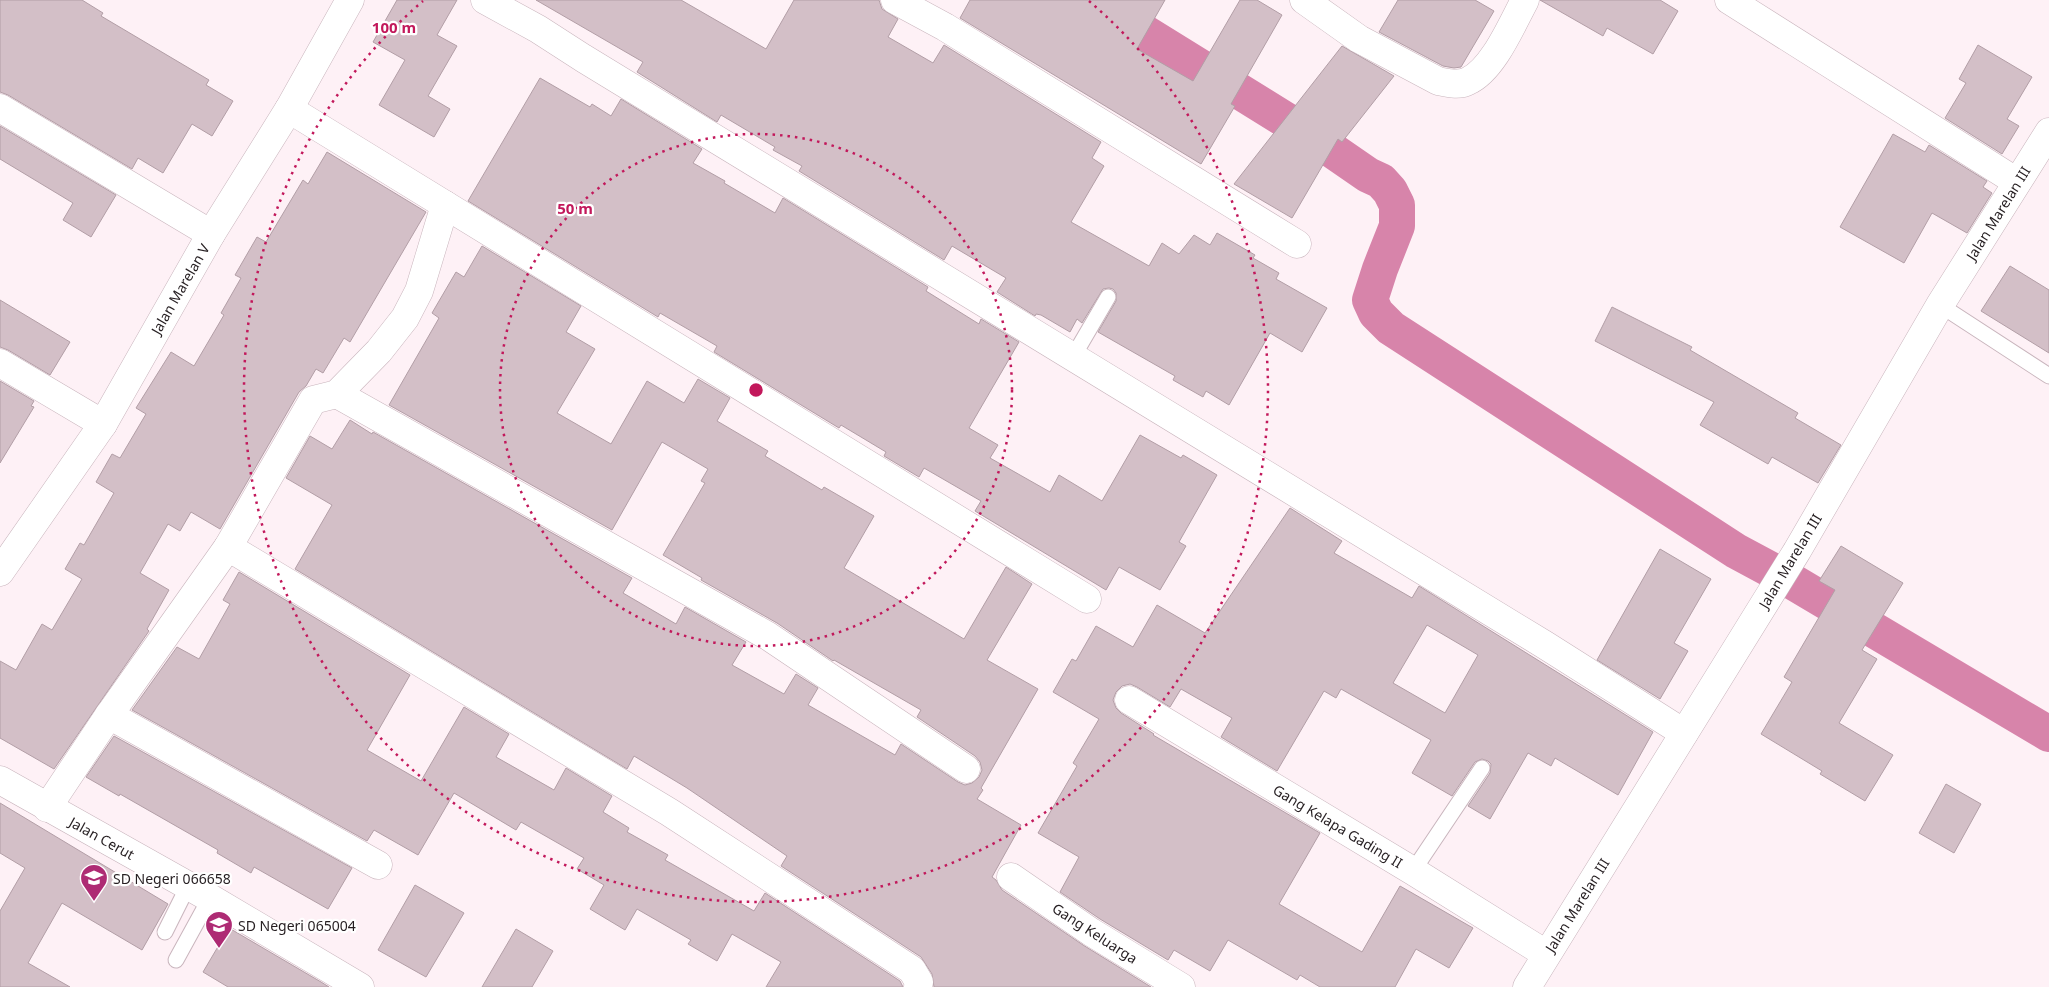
<svg xmlns="http://www.w3.org/2000/svg" width="2049" height="987" font-family="'Noto Sans',sans-serif">
	<style>
		.lines { fill: none; stroke-linecap: round; stroke-linejoin: round }
		.canal { stroke: #d784aa; stroke-width: 36 }
		.building { fill: #d3bfc7; stroke: #b29ea6; fill-rule: evenodd }
		.service-casing { stroke: #c9b5bd; stroke-width: 17 }
		.minor-casing { stroke: #c9b5bd; stroke-width: 29 }
		.tertiary-casing { stroke: #c9b5bd; stroke-width: 29 }
		.service { stroke: #fff; stroke-width: 15 }
		.minor { stroke: #fff; stroke-width: 28 }
		.tertiary { stroke: #fff; stroke-width: 28 }
		.ring { fill: none; stroke: #c2185b; stroke-width: 2.5; stroke-dasharray: 2.5 5 }
		.labels { text-anchor: middle; dominant-baseline: central; stroke-width: 4.5; stroke-linejoin: round; paint-order: stroke }
		.street-label { font-size: 14px; fill: #251e21; stroke: #fff }
		.poi-label { font-size: 14px; fill: #251e21; stroke: #fff; text-anchor: start }
		.centre { fill: #c2185b; stroke: #fff; stroke-width: 2.5 }
		.ring-label { font-size: 15px; text-anchor: middle; font-weight: bold; fill: #c2185b; stroke: #fff; stroke-width: 4.5; stroke-linejoin: round; paint-order: stroke }
	</style>
	<rect width="100%" height="100%" fill="#fef1f6"/>
	<g class="lines">
		<!-- canal -->
		<path class="canal" d="M 1092,0 L 1310,135 L 1368,175 L 1381,181 L 1390,191 L 1397,205 L 1397,226 L 1380,269 L 1370,300 L 1376,313 L 1391,328 L 1736,551 L 1788,579 L 2049,734"/>
	</g>
	<!-- building -->
	<g class="building">
		<path d="M 0,0 L 82,0 L 103,13 L 101,16 L 209,80 L 206,85 L 233,101 L 212,136 L 192,124 L 163,173 L 138,158 L 132,169 L 8,95 L 0,92 Z"/>
		<path d="M 397,0 L 457,0 L 437,35 L 457,46 L 428,96 L 450,109 L 434,137 L 379,105 L 405,60 L 373,42 Z"/>
		<path d="M 536,0 L 681,0 L 766,49 L 794,0 L 879,0 L 882,9 L 898,19 L 888,37 L 933,63 L 944,45 L 1101,142 L 1092,158 L 1104,166 L 1071,222 L 1149,266 L 1162,243 L 1179,254 L 1194,235 L 1210,245 L 1217,233 L 1255,255 L 1253,258 L 1279,273 L 1276,279 L 1327,308 L 1302,352 L 1270,333 L 1229,405 L 1206,391 L 1203,397 L 1173,380 L 1175,376 L 1098,332 L 1116,301 L 1116,293 L 1113,289 L 1109,288 L 1103,289 L 1082,323 L 1077,319 L 1070,332 L 1041,315 L 1036,314 L 1035,316 L 997,292 L 1006,278 L 952,246 L 944,260 L 799,171 L 802,166 L 773,150 L 775,147 L 721,115 L 717,122 L 637,72 L 643,62 Z"/>
		<path d="M 970,0 L 1165,0 L 1137,49 L 1193,81 L 1240,0 L 1257,0 L 1282,15 L 1231,104 L 1235,106 L 1201,164 L 960,18 Z"/>
		<path d="M 1398,0 L 1475,0 L 1494,11 L 1461,67 L 1454,68 L 1443,66 L 1379,32 Z"/>
		<path d="M 1540,0 L 1660,0 L 1678,11 L 1653,54 L 1607,28 L 1603,36 Z"/>
		<path d="M 1978,45 L 2032,77 L 2007,119 L 2019,126 L 2002,154 L 1945,118 L 1966,83 L 1959,79 Z"/>
		<path d="M 1342,46 L 1394,76 L 1342,142 L 1338,139 L 1292,218 L 1234,184 Z"/>
		<path d="M 540,78 L 590,107 L 592,104 L 611,116 L 621,99 L 702,149 L 693,163 L 725,181 L 724,183 L 775,213 L 783,198 L 928,287 L 926,291 L 979,324 L 981,319 L 1019,342 L 969,428 L 998,445 L 990,458 L 1050,492 L 1059,475 L 1102,501 L 1140,435 L 1181,458 L 1183,455 L 1217,475 L 1179,542 L 1186,546 L 1160,590 L 1119,567 L 1106,590 L 975,511 L 981,501 L 924,468 L 919,477 L 884,456 L 886,452 L 841,425 L 839,428 L 714,352 L 717,346 L 660,313 L 658,317 L 468,201 Z"/>
		<path d="M 0,126 L 116,195 L 91,237 L 63,220 L 73,203 L 0,159 Z"/>
		<path d="M 1893,134 L 1925,152 L 1929,145 L 1987,181 L 1983,187 L 1992,193 L 1967,233 L 1932,213 L 1904,263 L 1840,227 Z"/>
		<path d="M 327,152 L 426,212 L 350,342 L 344,338 L 323,373 L 316,369 L 306,386 L 299,392 L 220,529 L 191,512 L 180,531 L 168,524 L 140,573 L 169,590 L 147,629 L 149,631 L 54,769 L 0,738 L 0,661 L 16,670 L 42,624 L 52,630 L 82,579 L 65,569 L 80,543 L 84,545 L 114,493 L 96,482 L 112,454 L 120,458 L 146,414 L 136,408 L 171,352 L 194,366 L 224,315 L 221,313 L 241,278 L 235,275 L 257,237 L 266,242 L 303,180 L 308,184 Z"/>
		<path d="M 482,246 L 581,306 L 566,332 L 595,349 L 557,413 L 611,444 L 647,381 L 684,403 L 698,379 L 730,398 L 717,421 L 768,451 L 765,456 L 822,490 L 824,487 L 874,516 L 844,568 L 964,639 L 1006,567 L 1032,584 L 987,660 L 1038,689 L 981,788 L 983,790 L 977,799 L 1021,825 L 992,877 L 996,880 L 1002,890 L 1083,945 L 1151,987 L 934,987 L 932,974 L 921,957 L 781,866 L 787,856 L 687,788 L 634,756 L 627,769 L 295,569 L 332,505 L 286,478 L 310,436 L 332,449 L 350,420 L 372,434 L 373,432 L 632,578 L 623,593 L 676,624 L 685,607 L 746,642 L 732,665 L 784,694 L 796,674 L 818,688 L 808,705 L 895,755 L 901,744 L 958,782 L 965,785 L 972,783 L 979,777 L 982,770 L 980,762 L 975,756 L 917,717 L 921,710 L 834,660 L 833,661 L 777,623 L 701,580 L 702,578 L 663,555 L 705,483 L 701,481 L 708,469 L 662,442 L 612,530 L 389,405 L 439,318 L 432,313 L 456,272 L 464,277 Z"/>
		<path d="M 2010,266 L 2049,290 L 2049,353 L 1981,311 Z"/>
		<path d="M 0,300 L 70,342 L 50,375 L 8,350 L 0,347 Z"/>
		<path d="M 1612,307 L 1692,347 L 1690,350 L 1798,413 L 1795,418 L 1841,445 L 1818,483 L 1772,457 L 1768,464 L 1700,425 L 1714,402 L 1595,341 Z"/>
		<path d="M 0,381 L 34,401 L 31,406 L 34,407 L 0,463 Z"/>
		<path d="M 1290,508 L 1342,541 L 1334,553 L 1412,598 L 1419,586 L 1653,732 L 1618,795 L 1555,758 L 1551,766 L 1528,753 L 1490,819 L 1468,806 L 1490,773 L 1491,764 L 1488,761 L 1482,759 L 1475,762 L 1452,796 L 1412,773 L 1431,740 L 1341,689 L 1336,698 L 1324,691 L 1277,771 L 1221,737 L 1232,718 L 1181,689 L 1170,707 L 1137,687 L 1130,684 L 1122,686 L 1116,692 L 1113,700 L 1116,708 L 1121,713 L 1154,734 L 1153,735 L 1320,833 L 1279,904 L 1362,952 L 1400,886 L 1473,928 L 1449,968 L 1416,949 L 1395,987 L 1320,987 L 1300,975 L 1297,980 L 1228,940 L 1210,971 L 1174,950 L 1168,960 L 1100,919 L 1060,892 L 1079,857 L 1038,833 L 1077,766 L 1073,763 L 1099,719 L 1053,692 L 1072,659 L 1076,661 L 1096,626 L 1133,647 L 1157,605 L 1205,633 ZM 1427,625 L 1478,655 L 1445,713 L 1393,683 Z"/>
		<path d="M 1841,546 L 1903,583 L 1862,650 L 1877,659 L 1839,723 L 1893,755 L 1865,801 L 1820,774 L 1822,771 L 1761,734 L 1792,682 L 1784,677 L 1835,590 L 1819,581 Z"/>
		<path d="M 1660,549 L 1711,579 L 1674,643 L 1688,651 L 1660,699 L 1597,660 Z"/>
		<path d="M 239,572 L 410,675 L 367,750 L 421,781 L 464,707 L 509,734 L 496,757 L 554,790 L 566,768 L 612,796 L 603,812 L 629,828 L 627,832 L 668,855 L 665,860 L 754,911 L 765,893 L 900,981 L 903,987 L 766,987 L 781,962 L 732,934 L 717,961 L 688,944 L 691,940 L 637,909 L 625,930 L 590,909 L 604,885 L 577,869 L 584,858 L 521,822 L 516,830 L 454,793 L 418,855 L 374,830 L 367,841 L 132,710 L 177,647 L 199,659 L 230,604 L 223,600 Z"/>
		<path d="M 114,736 L 352,868 L 328,909 L 254,867 L 251,873 L 217,853 L 218,850 L 120,794 L 119,796 L 86,777 Z"/>
		<path d="M 1946,784 L 1981,804 L 1954,853 L 1919,833 Z"/>
		<path d="M 0,803 L 168,904 L 142,950 L 62,903 L 28,963 L 70,987 L 0,987 L 0,911 L 25,868 L 0,853 Z"/>
		<path d="M 415,885 L 464,913 L 426,977 L 378,950 Z"/>
		<path d="M 229,928 L 321,982 L 329,987 L 228,987 L 203,972 Z"/>
		<path d="M 516,929 L 553,951 L 532,987 L 482,987 Z"/>
	</g>
	<g class="lines">
		<defs>
			<g id="service">
				<path d="M 1940,305 L 2049,376"/>
				<path d="M 1073,357 L 1108,297"/>
				<path d="M 1413,871 L 1482,768"/>
				<path d="M 165,932 L 188,886"/>
				<path d="M 176,960 L 210,898"/>
			</g>
			<g id="minor">
				<path d="M 485,0 L 538,29 L 583,58 L 1545,645 L 1684,733"/>
				<path d="M 895,0 L 945,27 L 1297,244"/>
				<path d="M 1304,0 L 1359,39 L 1438,81 C 1448,83 1459,86 1468,81 C 1493,70 1512,24 1525,0"/>
				<path d="M 1729,0 L 2017,182"/>
				<path d="M 0,108 L 211,234"/>
				<path d="M 289,109 L 1087,599"/>
				<path d="M 0,363 L 103,424"/>
				<path d="M 337,394 L 768,636 L 966,769"/>
				<path d="M 228,547 L 669,812 L 912,970 L 919,982 L 918,987"/>
				<path d="M 1129,700 L 1413,871 L 1546,954"/>
				<path d="M 109,715 L 378,865"/>
				<path d="M 0,780 L 210,898 L 360,987"/>
				<path d="M 47,808 L 109,715 L 228,547 L 313,400 L 337,394 L 379,351 L 405,318 L 419,291 L 445,205"/>
				<path d="M 1011,877 L 1091,932 L 1181,987"/>
				<path d="M 1527,987 L 1797,551 L 1940,305 L 2049,132"/>
			</g>
			<path id="tertiary" d="M 0,572 L 103,424 L 211,234 L 289,109 L 350,0"/>
		</defs>
		<!-- service casing -->
		<use href="#service" class="service-casing"/>
		<!-- minor casing -->
		<use href="#minor" class="minor-casing"/>
		<!-- tertiary casing -->
		<use href="#tertiary" class="tertiary-casing"/>
		<!-- service -->
		<use href="#service" class="service"/>
		<!-- minor -->
		<use href="#minor" class="minor"/>
		<!-- tertiary -->
		<use href="#tertiary" class="tertiary"/>
	</g>
	<!-- distance rings -->
	<g class="ring">
		<circle cx="756" cy="390" r="256"/>
		<path d="M1089 1A512 512 0 1 1 423 1"/>
	</g>
	<!-- icons -->
	<defs>
		<symbol id="school-pin" viewBox="-11 -11 22 30"><path d="M0 17L-7.5 6A9.5 9.5 0 1 1 7.5 6Z" fill="#ae2b74" stroke="#fff"/><path d="M0-5L7-2L0 1L-7-2ZM-4 1L0 2.5L4 1V4Q0 6-4 4Z" fill="#fff"/></symbol>
	</defs>
	<g fill-rule="evenodd">
		<use href="#school-pin" x="78" y="862" width="32" height="43"/>
		<use href="#school-pin" x="203" y="909" width="32" height="43"/>
	</g>
	<g class="labels">
		<!-- street labels -->
		<g class="street-label">
			<text transform="translate(1998 213) rotate(-58)">Jalan Marelan III</text>
			<text transform="translate(180 289) rotate(-60)">Jalan Marelan V</text>
			<text transform="translate(1790 561) rotate(-59)">Jalan Marelan III</text>
			<text transform="translate(1338 826) rotate(31)">Gang Kelapa Gading II</text>
			<text transform="translate(102 838) rotate(29)">Jalan Cerut</text>
			<text transform="translate(1577 905) rotate(-58)">Jalan Marelan III</text>
			<text transform="translate(1095 933) rotate(33)">Gang Keluarga</text>
		</g>
		<!-- poi labels -->
		<g class="poi-label">
			<text x="113" y="878">SD Negeri 066658</text>
			<text x="238" y="925">SD Negeri 065004</text>
		</g>
	</g>
	<circle cx="756" cy="390" r="8" class="centre"/>
	<g class="ring-label">
		<text x="394" y="33">100 m</text>
		<text x="575" y="214">50 m</text>
	</g>
</svg>
